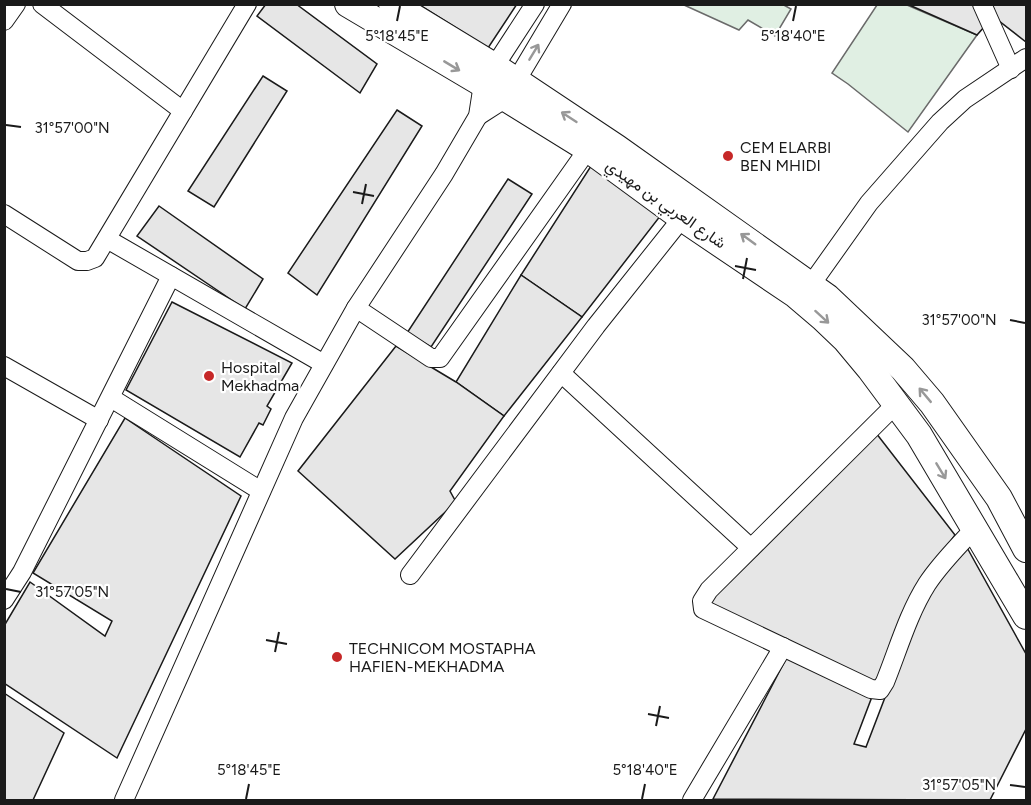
<svg xmlns="http://www.w3.org/2000/svg" width="1031" height="805" font-family="Figtree,Vazirmatn,sans-serif">
	<style>
		.green { fill: #e0efe3; stroke: #6a6a6a; stroke-width: 1.5 }
		.building { fill: #e6e6e6; stroke: #1a1a1a; stroke-width: 1.5 }
		.lines { fill: none; stroke-linecap: round; stroke-linejoin: round }
		.street-casing { stroke: #1a1a1a; stroke-width: 20 }
		.secondary-casing { stroke: #1a1a1a; stroke-width: 28 }
		.street { stroke: #fff; stroke-width: 18 }
		.secondary { stroke: #fff; stroke-width: 26 }
		.oneway { stroke: #989898 }
		.ticks { fill: none; stroke: #1a1a1a; stroke-width: 2 }
		.poi-dot { fill: #c62828; stroke: #fff; stroke-width: 2 }
		.labels { text-anchor: middle; dominant-baseline: central; stroke-width: 4.5; stroke-linejoin: round; paint-order: stroke }
		.poi-label { font-size: 16px; fill: #1a1a1a; stroke: #fff; text-anchor: start }
		.street-label { font-size: 16px; fill: #1a1a1a; stroke: #fff }
		.ticks-label { font-size: 15px; text-anchor: middle; fill: #1a1a1a; stroke: #fff; stroke-width: 4.5; stroke-linejoin: round; paint-order: stroke }
	</style>
	<rect width="100%" height="100%" fill="#fff"/>
	<!-- green -->
	<g class="green">
		<path d="M 782,4 L 791,9 L 775,36 L 748,20 L 739,30 L 684,5 Z"/>
		<path d="M 877,5 L 907,5 L 977,35 L 908,132 L 848,84 L 832,73 Z"/>
	</g>
	<!-- building -->
	<g class="building">
		<path d="M 266,4 L 296,4 L 377,64 L 360,93 L 257,16 Z"/>
		<path d="M 418,4 L 517,4 L 488,48 Z"/>
		<path d="M 907,4 L 975,4 L 984,27 L 977,35 Z"/>
		<path d="M 990,4 L 1026,4 L 1026,42 L 994,17 Z"/>
		<path d="M 263,76 L 287,91 L 214,207 L 188,191 Z"/>
		<path d="M 397,110 L 422,126 L 317,295 L 288,273 Z"/>
		<path d="M 591,166 L 661,215 L 582,317 L 521,275 Z"/>
		<path d="M 508,179 L 532,194 L 431,347 L 407,333 Z"/>
		<path d="M 159,206 L 263,279 L 245,309 L 137,236 Z"/>
		<path d="M 521,275 L 582,317 L 504,416 L 456,382 Z"/>
		<path d="M 172,302 L 292,363 L 267,406 L 271,409 L 263,425 L 259,423 L 240,457 L 126,390 Z"/>
		<path d="M 396,346 L 456,382 L 504,416 L 450,491 L 456,502 L 395,559 L 298,471 Z"/>
		<path d="M 125,418 L 241,496 L 117,758 L 4,683 L 4,626 L 30,582 L 105,636 L 112,621 L 33,573 Z"/>
		<path d="M 876,433 L 955,535 L 911,597 L 877,686 L 705,602 Z"/>
		<path d="M 965,544 L 1026,654 L 1026,729 L 990,800 L 713,799 L 789,653 L 873,694 L 854,744 L 866,747 L 920,606 Z"/>
		<path d="M 4,693 L 64,733 L 33,800 L 4,800 Z"/>
	</g>
	<g class="lines">
		<defs>
			<g id="street">
				<path d="M 42,4 L 183,111"/>
				<path d="M 982,4 L 1011,69"/>
				<path d="M 4,21 L 16,4"/>
				<path d="M 478,116 L 506,98 L 562,4"/>
				<path d="M 4,214 L 78,261 L 87,261 L 95,258 L 247,4"/>
				<path d="M 107,239 L 324,364"/>
				<path d="M 810,286 L 869,203 L 940,122 L 965,99 L 1026,58"/>
				<path d="M 356,308 L 431,358 L 440,358 L 588,149"/>
				<path d="M 4,366 L 99,420"/>
				<path d="M 561,373 L 751,548"/>
				<path d="M 111,398 L 261,491"/>
				<path d="M 897,403 L 709,590 L 702,601 L 703,609 L 871,689 L 880,690 L 885,682 C 898,650 908,614 927,584 C 940,564 958,546 975,528"/>
				<path d="M 410,575 L 596,326 L 682,218"/>
				<path d="M 4,600 L 22,572 L 171,276"/>
				<path d="M 124,800 L 294,418 L 356,308 L 444,174 L 478,116 L 483,84 L 535,4"/>
				<path d="M 692,800 L 783,647"/>
			</g>
			<g id="secondary">
				<path d="M 348,4 L 483,84 L 588,149 L 682,218 L 796,295 L 823,318 L 845,339 L 870,369 L 919,435 L 1026,616"/>
				<path d="M 392,4 L 494,66 L 617,148 L 827,297 L 903,369 L 932,403 L 999,498 L 1026,549"/>
			</g>
		</defs>
		<!-- street casing -->
		<use href="#street" class="street-casing"/>
		<!-- secondary casing -->
		<use href="#secondary" class="secondary-casing"/>
		<!-- street -->
		<use href="#street" class="street"/>
		<!-- secondary -->
		<use href="#secondary" class="secondary"/>
	</g>
	<!-- one-way arrows -->
	<defs><path id="oneway-shaft" d="M-6 0H5M1.5-3L5.5 0L1.5 3" fill="none" stroke-width="1.6" stroke-linecap="round" stroke-linejoin="round" transform="scale(1.5)"/></defs>
	<g class="oneway">
		<use href="#oneway-shaft" transform="translate(534 52) rotate(-59)"/>
		<use href="#oneway-shaft" transform="translate(452 66) rotate(31)"/>
		<use href="#oneway-shaft" transform="translate(569 117) rotate(-147)"/>
		<use href="#oneway-shaft" transform="translate(748 239) rotate(-144)"/>
		<use href="#oneway-shaft" transform="translate(822 317) rotate(42)"/>
		<use href="#oneway-shaft" transform="translate(925 395) rotate(-130)"/>
		<use href="#oneway-shaft" transform="translate(941 471) rotate(59)"/>
	</g>
	<!-- ticks -->
	<path class="ticks" d="M 397,21 L 400,6M 793,21 L 796,6M 6,125 L 21,127M 353,192 L 374,196M 362,204 L 366,184M 735,266 L 756,270M 743,279 L 747,258M 1010,320 L 1025,323M 6,589 L 21,592M 266,640 L 287,644M 275,652 L 279,632M 648,714 L 669,718M 656,726 L 660,706M 1010,785 L 1025,787M 246,799 L 249,784M 642,799 L 645,784"/>
	<!-- markers -->
	<g class="poi-dot">
		<circle cx="728" cy="156" r="6"/>
		<circle cx="209" cy="376" r="6"/>
		<circle cx="337" cy="657" r="6"/>
	</g>
	<g class="labels">
		<!-- poi labels -->
		<g class="poi-label">
			<text x="740" y="147">CEM ELARBI<tspan x="740" dy="18">BEN MHIDI</tspan></text>
			<text x="221" y="367">Hospital<tspan x="221" dy="18">Mekhadma</tspan></text>
			<text x="349" y="648">TECHNICOM MOSTAPHA<tspan x="349" dy="18">HAFIEN-MEKHADMA</tspan></text>
		</g>
		<!-- street labels -->
		<g class="street-label">
			<text transform="translate(666 204) rotate(35)">شارع العربي بن مهيدي</text>
		</g>
	</g>
	<g class="ticks-label">
		<text x="397" y="41">5°18'45"E</text>
		<text x="793" y="41">5°18'40"E</text>
		<text x="72" y="133">31°57'00"N</text>
		<text x="959" y="325">31°57'00"N</text>
		<text x="72" y="597">31°57'05"N</text>
		<text x="249" y="775">5°18'45"E</text>
		<text x="645" y="775">5°18'40"E</text>
		<text x="959" y="790">31°57'05"N</text>
	</g>
	<!-- border -->
	<rect width="1031" height="805" fill="none" stroke="#1a1a1a" stroke-width="12"/>
</svg>
